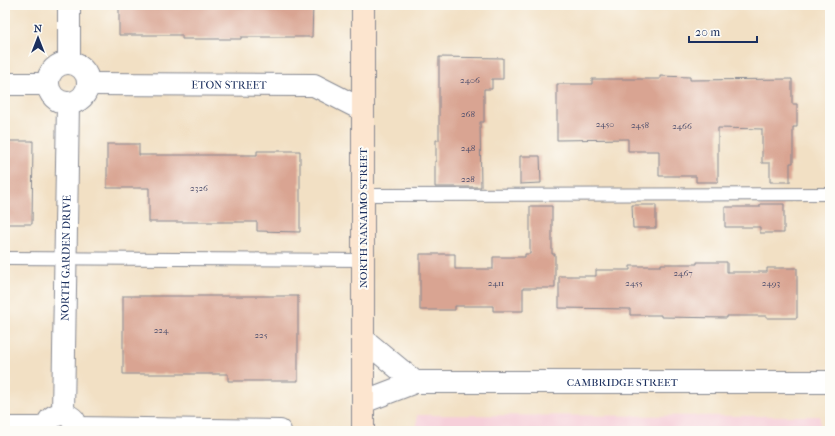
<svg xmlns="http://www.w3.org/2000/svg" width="835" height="436" font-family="'IM FELL French Canon',serif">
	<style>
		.built { fill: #f6cfd9 }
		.building { fill: #d9a492 }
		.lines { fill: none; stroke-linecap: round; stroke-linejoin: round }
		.service-casing { stroke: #868891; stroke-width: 14 }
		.minor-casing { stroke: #868891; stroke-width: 24 }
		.secondary-casing { stroke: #868891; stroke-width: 24 }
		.service { stroke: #fff; stroke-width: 12 }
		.minor { stroke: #fff; stroke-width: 22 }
		.secondary { stroke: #fce5cf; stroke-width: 22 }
		.labels { text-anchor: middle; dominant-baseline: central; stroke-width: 4; stroke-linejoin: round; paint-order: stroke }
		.number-label { font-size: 9px; fill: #4a4c6b }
		.street-label { font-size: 11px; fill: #1b2f5e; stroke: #fdfcf7 }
	</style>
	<rect width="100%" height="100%" fill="#fdfcf7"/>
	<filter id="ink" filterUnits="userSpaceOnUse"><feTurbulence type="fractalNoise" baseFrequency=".025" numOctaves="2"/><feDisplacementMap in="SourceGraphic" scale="8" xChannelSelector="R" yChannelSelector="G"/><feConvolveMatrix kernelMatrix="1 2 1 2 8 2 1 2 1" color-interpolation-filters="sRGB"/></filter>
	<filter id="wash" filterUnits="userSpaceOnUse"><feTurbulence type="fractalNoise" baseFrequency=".012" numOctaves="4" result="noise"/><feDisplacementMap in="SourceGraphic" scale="16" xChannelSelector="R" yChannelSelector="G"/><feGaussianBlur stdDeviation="0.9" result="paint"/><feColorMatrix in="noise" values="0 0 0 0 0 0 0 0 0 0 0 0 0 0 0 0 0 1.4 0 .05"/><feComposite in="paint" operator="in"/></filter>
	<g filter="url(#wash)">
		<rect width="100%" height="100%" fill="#f2e0c4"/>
		<!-- built -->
		<path class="built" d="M 417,415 L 820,416 L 820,431 L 417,431 Z"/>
		<g id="blocks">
			<!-- building -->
			<g class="building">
				<path d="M 119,5 L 313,5 L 312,37 L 241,37 L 241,39 L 182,39 L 182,35 L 119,35 Z"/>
				<path d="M 439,57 L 503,58 L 503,79 L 492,79 L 492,89 L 484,89 L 484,122 L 480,122 L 481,187 L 435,187 L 435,161 L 436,161 L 436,140 L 439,140 Z"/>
				<path d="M 660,76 L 690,77 L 690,80 L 792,79 L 792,104 L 797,104 L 797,127 L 793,127 L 793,163 L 790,163 L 790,182 L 770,182 L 770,163 L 762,163 L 762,129 L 718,128 L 718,182 L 696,182 L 696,176 L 659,176 L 659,151 L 628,151 L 628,139 L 557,140 L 557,84 L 592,84 L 592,79 L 660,79 Z"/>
				<path d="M 5,141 L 33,141 L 32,224 L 5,224 Z"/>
				<path d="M 107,144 L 139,144 L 139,155 L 257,155 L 257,151 L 300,151 L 300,232 L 257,231 L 257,222 L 149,222 L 149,188 L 107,188 Z"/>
				<path d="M 520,156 L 540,156 L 541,183 L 520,184 Z"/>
				<path d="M 760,204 L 784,204 L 784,233 L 760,233 L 760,227 L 725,227 L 725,207 L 760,207 Z"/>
				<path d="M 632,205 L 656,205 L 656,228 L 633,228 Z"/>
				<path d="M 530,206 L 552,206 L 552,254 L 555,254 L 555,288 L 523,288 L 523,311 L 493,311 L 493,306 L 455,306 L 455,310 L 420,310 L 420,254 L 455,254 L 455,269 L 493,269 L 493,257 L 525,257 L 525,254 L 530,254 Z"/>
				<path d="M 697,262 L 727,262 L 727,272 L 767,272 L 767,268 L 797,268 L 797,318 L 767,318 L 767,316 L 727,316 L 727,318 L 661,317 L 661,315 L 630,315 L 630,309 L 559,308 L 559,276 L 596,276 L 596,270 L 630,270 L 630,266 L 661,266 L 661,264 L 697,264 Z"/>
				<path d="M 123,296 L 298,296 L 298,381 L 228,381 L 228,374 L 123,374 Z"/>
			</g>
		</g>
	</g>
	<g filter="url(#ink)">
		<use href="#blocks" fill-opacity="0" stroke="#868891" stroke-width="1"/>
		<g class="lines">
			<defs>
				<g id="service">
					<path d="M 363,195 L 830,194"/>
					<path d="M 5,258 L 363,260"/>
				</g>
				<g id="minor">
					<path d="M 69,63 L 69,5"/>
					<circle cx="68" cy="83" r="20"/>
					<path d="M 5,84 L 48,84"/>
					<path id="s1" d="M 88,84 L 314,85 L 363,110"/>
					<path d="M 363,339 L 415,382"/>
					<path id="s2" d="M 363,402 L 415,382 L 830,382"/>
					<path id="s3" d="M 63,413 L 68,103"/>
					<path d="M 5,428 L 46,428"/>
					<path d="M 77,428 L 280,431"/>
					<path d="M 47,431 C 45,415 64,409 74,420"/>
				</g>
				<path id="secondary" d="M 363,431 L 363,5"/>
			</defs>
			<!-- service casing -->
			<use href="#service" class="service-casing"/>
			<!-- minor casing -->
			<use href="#minor" class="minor-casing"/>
			<!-- secondary casing -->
			<use href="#secondary" class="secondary-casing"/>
			<!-- service -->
			<use href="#service" class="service"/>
			<!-- minor -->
			<use href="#minor" class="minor"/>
			<!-- secondary -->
			<use href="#secondary" class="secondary"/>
		</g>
	</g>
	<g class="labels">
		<!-- number labels -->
		<g class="number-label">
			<text x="470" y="80">2406</text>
			<text x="468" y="114">268</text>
			<text x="605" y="124">2450</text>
			<text x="640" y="125">2458</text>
			<text x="682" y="126">2466</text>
			<text x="468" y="148">248</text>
			<text x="468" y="179">228</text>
			<text x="199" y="188">2326</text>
			<text x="683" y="273">2467</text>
			<text x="496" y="283">2411</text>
			<text x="634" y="283">2455</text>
			<text x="771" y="283">2493</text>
			<text x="161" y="330">224</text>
			<text x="261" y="335">225</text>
		</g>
		<!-- street labels -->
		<g class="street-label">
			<text stroke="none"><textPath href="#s1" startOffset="141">ETON STREET</textPath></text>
			<text transform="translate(363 218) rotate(-90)">NORTH NANAIMO STREET</text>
			<text stroke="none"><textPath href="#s3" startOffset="155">NORTH GARDEN DRIVE</textPath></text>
			<text stroke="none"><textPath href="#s2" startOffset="263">CAMBRIDGE STREET</textPath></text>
		</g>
	</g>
	<!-- margin -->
	<rect width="835" height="436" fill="none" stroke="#fdfcf7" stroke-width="20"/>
	<!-- north arrow -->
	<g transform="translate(38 38)" stroke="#fdfcf7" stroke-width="3" paint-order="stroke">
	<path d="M0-3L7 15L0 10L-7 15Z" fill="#1b2f5e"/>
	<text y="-6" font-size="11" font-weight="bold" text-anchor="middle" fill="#1b2f5e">N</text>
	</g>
	<!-- scale -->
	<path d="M689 36v6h68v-6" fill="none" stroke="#1b2f5e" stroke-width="2"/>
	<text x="695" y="36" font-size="12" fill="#1b2f5e" stroke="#fdfcf7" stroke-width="3" paint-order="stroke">20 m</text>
</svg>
